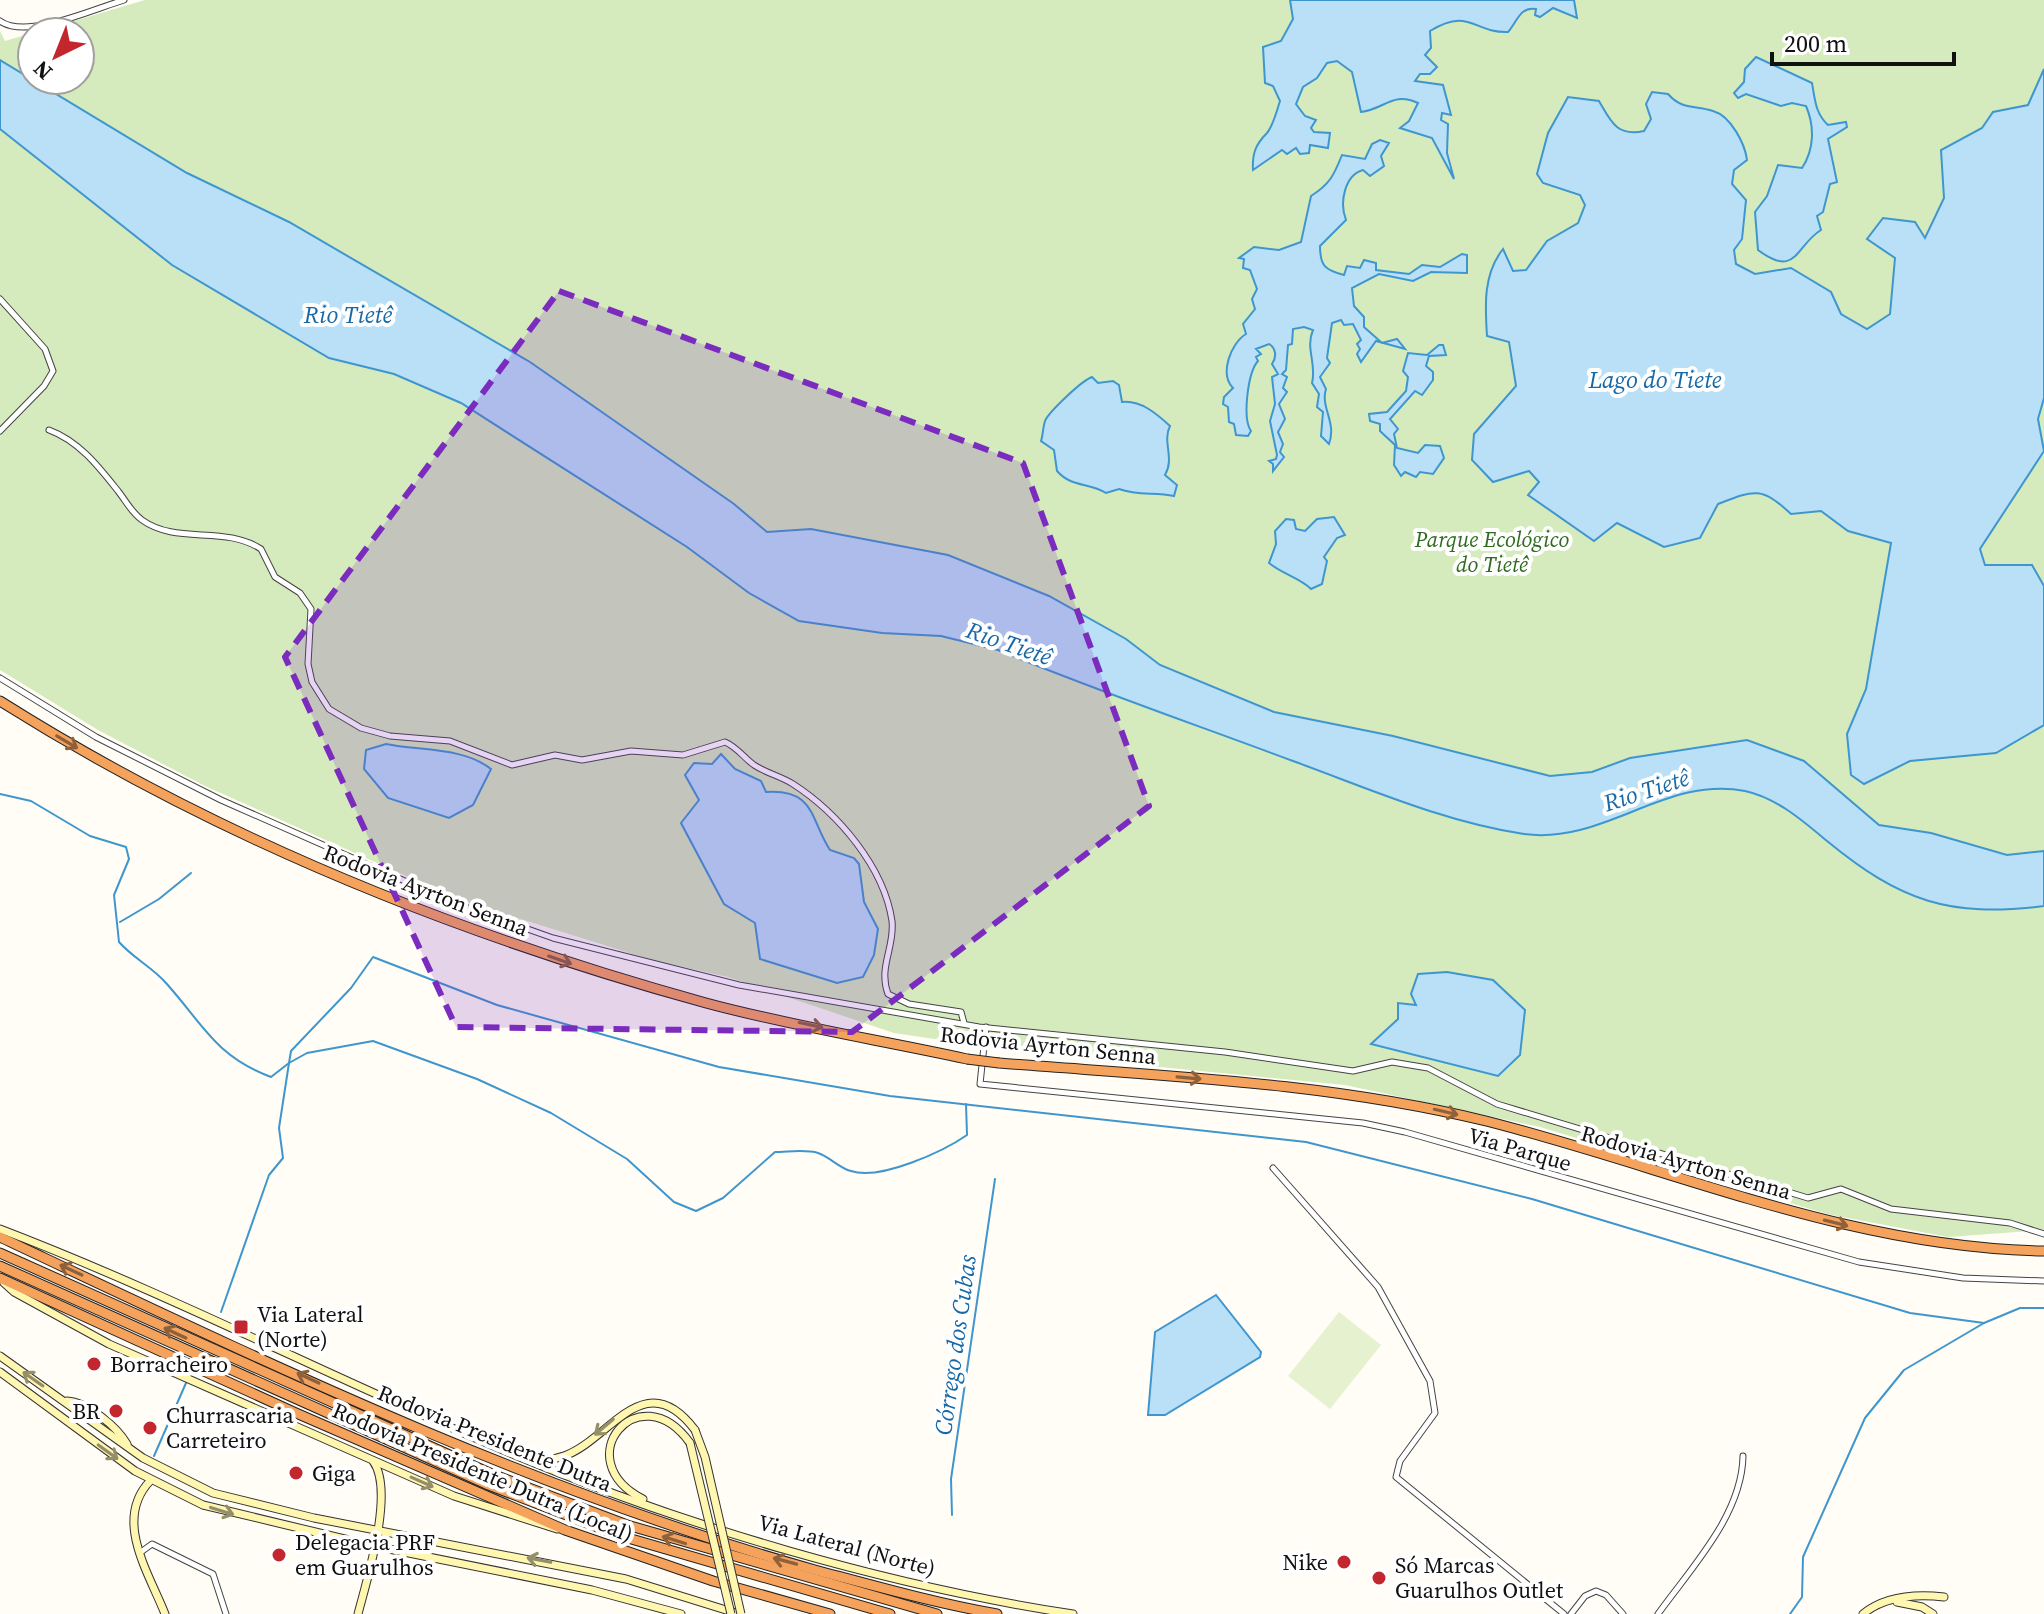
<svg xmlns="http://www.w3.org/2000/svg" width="2044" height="1614" font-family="'Source Serif 4',serif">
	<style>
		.green { fill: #d5ebbd }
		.pitch { fill: #e6f2cf }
		.water { fill: #b9e0f7; stroke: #3f96cf; stroke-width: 2 }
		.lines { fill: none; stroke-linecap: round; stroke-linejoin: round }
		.stream { stroke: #3f96cf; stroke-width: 2 }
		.street-casing { stroke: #444; stroke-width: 7 }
		.secondary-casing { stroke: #333; stroke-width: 9 }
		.highway-casing { stroke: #222; stroke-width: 11 }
		.street { stroke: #fff; stroke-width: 5 }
		.secondary { stroke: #fff6b0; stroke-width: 7 }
		.highway { stroke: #f5a25d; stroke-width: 9 }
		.secondary-bridge-casing { stroke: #333; stroke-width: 9; stroke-linecap: butt }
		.highway-bridge-casing { stroke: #222; stroke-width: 11; stroke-linecap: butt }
		.secondary-bridge { stroke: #fff6b0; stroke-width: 7 }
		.highway-bridge { stroke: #f5a25d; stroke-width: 9 }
		.oneway { stroke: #8e613b }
		.oneway2 { stroke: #948f68 }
		.marked { fill: #7b2cbf; fill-opacity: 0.2; stroke: #7b2cbf; stroke-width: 6; stroke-dasharray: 16 10; stroke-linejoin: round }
		.poi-dot { fill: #c4262e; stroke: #fff; stroke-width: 3 }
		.labels { text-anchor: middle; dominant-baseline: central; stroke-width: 8; stroke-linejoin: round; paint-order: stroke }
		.park-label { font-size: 22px; font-style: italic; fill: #2f6b1f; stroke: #fff }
		.street-label { font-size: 22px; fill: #111; stroke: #fff }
		.poi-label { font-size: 22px; fill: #111; stroke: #fff; text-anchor: start }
		.water-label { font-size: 24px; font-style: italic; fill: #1768a6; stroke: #fff }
	</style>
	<rect width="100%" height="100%" fill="#fffdf5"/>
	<!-- green -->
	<path class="green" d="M 145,0 L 2044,0 L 2044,1230 L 1948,1237 L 1827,1214 L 1540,1127 L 1345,1085 L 1058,1057 L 894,1033 L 728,977 L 652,960 L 460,900 L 205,786 L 98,730 L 0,670 L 0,31 L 5,41 L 32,33 L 32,80 L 80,80 L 80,32 L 37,32 Z"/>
	<!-- pitch -->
	<path class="pitch" d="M 1339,1312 L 1381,1345 L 1330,1409 L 1288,1376 Z"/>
	<!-- water -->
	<g class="water">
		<path d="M 1290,0 L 1574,0 L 1577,18 L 1553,8 L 1540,17 L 1535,15 L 1536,9 C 1520,6 1517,22 1508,32 C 1473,33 1470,7 1430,31 L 1431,48 L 1425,55 L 1437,67 L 1430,74 L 1420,74 L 1415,81 L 1443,85 L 1451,115 L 1442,113 L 1441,120 L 1448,124 L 1447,153 L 1454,179 L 1432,138 L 1400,128 L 1409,121 L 1418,103 C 1393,91 1385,109 1361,112 L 1352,72 L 1337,61 L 1327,63 L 1317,78 L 1303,87 L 1296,104 L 1305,116 L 1316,120 L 1311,128 L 1314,132 L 1330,133 L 1328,148 L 1310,145 L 1309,153 L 1300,154 L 1296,148 L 1287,154 L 1282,150 L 1253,170 C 1252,153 1256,144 1267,133 C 1273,126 1277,110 1280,101 L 1273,86 L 1265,83 L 1263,47 L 1281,41 L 1293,19 Z"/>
		<path d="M 1756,57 L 1812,83 C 1815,99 1815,113 1828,125 L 1846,122 L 1847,127 L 1828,139 L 1837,182 L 1830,184 L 1823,212 L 1817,216 L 1821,230 C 1795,246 1797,279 1758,250 L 1755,212 L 1767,196 L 1778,165 L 1802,168 C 1814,150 1815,127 1806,106 L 1792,103 L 1781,106 L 1746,94 L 1738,98 L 1734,93 L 1744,82 L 1745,69 Z"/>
		<path d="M 0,60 L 187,173 L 289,222 L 530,362 L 734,504 L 767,532 L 811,529 L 948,555 L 1049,596 L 1126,639 L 1160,665 L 1274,712 L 1393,736 L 1550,776 L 1592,772 L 1630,758 L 1747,740 L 1804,761 L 1879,825 L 1931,833 L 2007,855 L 2044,851 L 2044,906 C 1949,918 1900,901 1827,841 C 1803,821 1777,798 1745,791 C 1666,775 1604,845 1524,834 C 1444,822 1367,788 1293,761 C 1194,724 1095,690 998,650 L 941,636 L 882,633 L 799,621 L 749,593 L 687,547 L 461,403 L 394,374 L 329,358 L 172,265 L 0,129 Z"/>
		<path d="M 2044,69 L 2044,398 L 2038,419 L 2044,451 L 1980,549 L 1985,565 L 2032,565 L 2044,586 L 2044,725 L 1996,753 L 1910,761 L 1864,784 L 1851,775 L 1847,734 L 1866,689 L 1891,543 L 1848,531 L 1821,511 L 1791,514 C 1761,486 1754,490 1718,504 L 1700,538 L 1664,547 L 1617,523 L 1594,541 L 1528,495 L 1539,482 L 1529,471 L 1493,482 L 1472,460 L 1474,434 L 1516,386 L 1509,342 L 1487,336 C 1485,306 1483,274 1503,249 L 1513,271 L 1526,270 L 1547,241 L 1578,223 L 1585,205 L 1580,195 L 1543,183 L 1537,174 L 1548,133 L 1568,97 L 1599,101 C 1611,122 1617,137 1644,131 L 1651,119 L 1646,104 L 1652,92 L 1668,94 C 1682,110 1694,105 1713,111 C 1731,116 1745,144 1747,160 L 1734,170 L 1732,184 L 1746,200 L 1742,239 L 1734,250 L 1736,264 L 1755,274 L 1791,268 L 1831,292 L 1841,314 L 1867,329 L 1890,314 L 1895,258 L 1867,239 L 1883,218 L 1915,222 L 1925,238 L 1944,198 L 1941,150 L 1982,128 L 1993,112 L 2028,105 Z"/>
		<path d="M 1380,140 L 1389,143 L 1381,156 L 1384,166 L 1370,176 L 1363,170 C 1345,175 1339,202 1346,220 L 1320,246 C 1320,266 1325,270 1344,275 L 1347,266 L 1360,268 L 1364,260 L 1376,263 L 1376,270 L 1409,274 L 1422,265 L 1440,267 L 1462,254 L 1467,255 L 1467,273 L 1431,272 L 1413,281 L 1379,274 L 1352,288 L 1354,306 L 1364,317 L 1364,327 L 1382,343 L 1397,339 L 1405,349 L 1376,341 L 1361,362 L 1357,354 L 1360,349 L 1357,344 L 1361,340 L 1353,324 L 1344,325 L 1341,320 L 1332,323 L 1327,358 L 1330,363 L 1320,377 L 1326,389 C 1320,407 1337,422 1329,444 L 1321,436 L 1323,412 L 1317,407 L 1319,394 L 1312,383 C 1317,364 1305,348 1313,330 L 1304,327 L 1293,329 L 1292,344 L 1288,345 L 1286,370 L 1282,374 L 1287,377 L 1283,388 L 1287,392 L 1279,404 L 1285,419 L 1278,432 L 1283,444 L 1280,452 L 1284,457 L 1273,471 L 1273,464 L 1269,461 L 1276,459 L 1277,455 L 1270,421 L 1275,404 L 1272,377 L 1278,374 L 1272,364 C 1277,357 1276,348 1269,344 L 1256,349 L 1261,354 L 1256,357 L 1258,361 C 1248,372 1242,418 1251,431 L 1248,436 L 1236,435 L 1234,424 L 1229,422 L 1228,407 L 1223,404 L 1224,397 L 1233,388 C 1219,374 1231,343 1246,334 L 1243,324 L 1255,309 L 1252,299 L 1257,289 L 1250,270 L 1243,268 L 1244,259 L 1239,258 L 1254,247 L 1279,250 L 1301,242 L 1311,196 C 1330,184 1334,175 1342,155 L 1365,159 L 1372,144 Z"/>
		<path d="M 1439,345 L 1443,345 L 1446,355 L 1429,356 L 1426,366 L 1433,372 L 1433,380 L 1422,395 L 1415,391 L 1390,419 L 1398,429 L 1394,434 L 1397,448 L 1418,453 L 1425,445 L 1440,446 L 1444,458 L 1433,474 L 1420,472 L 1416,477 L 1405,472 L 1401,476 L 1394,465 L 1395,445 L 1380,431 L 1380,424 L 1370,421 L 1369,414 L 1387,412 L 1406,391 L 1408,377 L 1403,371 L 1408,353 L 1427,355 Z"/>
		<path d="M 1092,377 L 1098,383 L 1113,381 L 1119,385 L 1122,402 C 1141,400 1157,414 1170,426 C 1162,442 1175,458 1165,475 L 1177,485 L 1174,496 C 1154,492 1138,496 1119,489 L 1106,493 C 1089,482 1072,488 1057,471 L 1054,450 L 1041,441 C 1043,435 1043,427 1045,421 C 1048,413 1081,381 1092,377 Z"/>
		<path d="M 1334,517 L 1345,535 L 1337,538 L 1324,557 L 1327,561 L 1322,584 L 1311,589 C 1300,578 1282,574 1269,563 L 1276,544 L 1275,531 L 1286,519 L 1294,520 L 1296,529 L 1305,531 L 1317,519 Z"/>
		<path d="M 386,744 C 420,751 463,747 491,769 L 473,805 L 449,818 L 388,798 L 364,769 L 366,750 Z"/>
		<path d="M 721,754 L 735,769 L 761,781 L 766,792 C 816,789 810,820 830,850 L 854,858 L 859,864 L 864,902 L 878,929 L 874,955 L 863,977 L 837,983 L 760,959 L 755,923 L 724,904 L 681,823 L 699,800 L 685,775 L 694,763 L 712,764 Z"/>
		<path d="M 1447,972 L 1493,980 L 1525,1010 L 1520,1055 L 1498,1076 L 1371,1044 L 1398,1019 L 1398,1003 L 1416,1005 L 1411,994 L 1418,974 Z"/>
		<path d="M 1216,1295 L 1261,1352 L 1260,1357 L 1165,1415 L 1148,1415 L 1155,1332 Z"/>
	</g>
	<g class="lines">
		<!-- stream -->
		<g class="stream">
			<path d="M 0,794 L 31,801 L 90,836 L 126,847 L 129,859 L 114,895 L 119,942 C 133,958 152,967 166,983 C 203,1024 215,1056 271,1077 L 289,1063 L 291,1051 L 351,988 L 373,957 L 497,1005 L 719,1067 L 890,1096 L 1306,1142 L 1532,1199 L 1910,1313 L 1984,1323"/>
			<path d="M 120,922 L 159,899 L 191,873"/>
			<path d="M 221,1312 L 269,1175 L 283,1158 L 279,1128 L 289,1063 L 307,1053 L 373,1041 L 477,1079 L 551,1113 L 627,1159 L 674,1202 L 696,1211 L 723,1198 L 775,1152 C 788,1152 806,1149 818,1153 C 830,1157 839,1168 851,1171 C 880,1181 944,1151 967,1135 L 966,1104"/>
			<path d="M 154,1456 L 186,1383"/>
			<path d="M 952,1515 L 951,1479 L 995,1179"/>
			<path d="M 1790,1614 L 1802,1597 L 1803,1557 L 1865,1418 L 1904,1370 L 1984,1323 L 2020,1308 L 2044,1308"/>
		</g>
		<defs>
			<g id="street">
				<path d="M 0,21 C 27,40 93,9 124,0"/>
				<path d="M 0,299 L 45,349 L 53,371 L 44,386 L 0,431"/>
				<path d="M 49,430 C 79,441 99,467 118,491 C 126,501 131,512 142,520 C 177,545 224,525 261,549 L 275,577 L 300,593 L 311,609 L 308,664 L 312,682 L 329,709 L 361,728 L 390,736 L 450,741 L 512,765 L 555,755 L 582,760 L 631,751 L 683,755 L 725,742 C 737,747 744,758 754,765 C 766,773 780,776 793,784 C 838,813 884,867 892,921 C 895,947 878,967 888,994 L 909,1004 L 961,1012 L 964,1023"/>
				<path d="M 0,678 L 96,737 L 221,800 L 457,904 L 553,938 L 739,985 L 979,1027 L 1225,1052 L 1353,1071 L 1392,1062 L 1428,1068 L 1497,1104 L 1808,1198 L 1841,1189 L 1891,1209 L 2010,1223 L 2044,1234"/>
				<path d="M 986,1027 L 980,1084 L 1363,1123 L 1405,1132 L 1859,1262 L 1963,1278 L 2044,1281"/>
				<path d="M 1273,1168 L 1378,1287 L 1430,1381 L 1435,1413 L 1400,1461 L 1396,1477 L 1564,1614"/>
				<path d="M 141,1552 L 152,1544 L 213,1574 L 226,1614"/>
				<path d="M 1571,1614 L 1585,1596 L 1596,1591 L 1606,1595 L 1623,1614"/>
				<path d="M 1658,1614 C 1691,1568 1742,1515 1743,1456"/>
			</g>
			<g id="secondary">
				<path d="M 0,1229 C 175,1296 342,1383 515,1455 C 687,1527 889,1586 1073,1614"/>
				<path d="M 4,1283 L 14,1292 L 109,1344 L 454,1496 L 557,1529"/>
				<path d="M 0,1356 L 143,1458 L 213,1493 L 314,1518 L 626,1579 L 739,1614"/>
				<path d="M 0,1372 L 135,1471 L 203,1505 L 374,1546 L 592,1590 L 681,1614"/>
				<path d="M 67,1401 C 88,1402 117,1427 127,1444"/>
				<path d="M 527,1457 C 540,1459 551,1461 564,1456 C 610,1440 644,1363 695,1430"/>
				<path d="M 150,1481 C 113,1520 149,1573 165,1614"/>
				<path d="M 643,1499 C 566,1460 639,1372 690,1443"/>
				<path d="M 1897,1602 L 1922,1607 L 1933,1614"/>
				<path d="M 358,1614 C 367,1579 395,1491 373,1461"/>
				<path d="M 1863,1614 C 1885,1596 1917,1594 1944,1597"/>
			</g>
			<g id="highway">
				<path d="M 0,701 C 217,838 459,935 706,1003 C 791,1026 880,1040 967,1059"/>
				<path d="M 999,1063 C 1162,1076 1326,1082 1486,1121 C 1672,1168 1849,1248 2044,1251"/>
				<path d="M 0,1237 C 265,1362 531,1491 815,1570 C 875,1586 935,1603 997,1614"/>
				<path d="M 0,1253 L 492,1474 L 627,1525 L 937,1614"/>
				<path d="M 0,1266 L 486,1484 L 621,1536 L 890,1614"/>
				<path d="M 0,1278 L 296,1413 L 565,1530 L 713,1581 L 830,1614"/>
			</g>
		</defs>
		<!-- street casing -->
		<use href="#street" class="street-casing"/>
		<!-- secondary casing -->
		<use href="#secondary" class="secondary-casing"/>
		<!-- highway casing -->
		<use href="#highway" class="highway-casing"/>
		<!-- street -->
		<use href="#street" class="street"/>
		<!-- secondary -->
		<use href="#secondary" class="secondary"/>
		<!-- highway -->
		<use href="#highway" class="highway"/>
		<defs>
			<g id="secondary-bridge">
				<path d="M 695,1430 L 705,1457 L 741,1614"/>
				<path d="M 690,1443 L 731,1614"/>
			</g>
			<path id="highway-bridge" d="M 967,1059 L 999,1063"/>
		</defs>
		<!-- secondary-bridge casing -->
		<use href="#secondary-bridge" class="secondary-bridge-casing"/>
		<!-- highway-bridge casing -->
		<use href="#highway-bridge" class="highway-bridge-casing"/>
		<!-- secondary-bridge -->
		<use href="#secondary-bridge" class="secondary-bridge"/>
		<!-- highway-bridge -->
		<use href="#highway-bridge" class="highway-bridge"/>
	</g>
	<!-- one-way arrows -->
	<defs><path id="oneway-shaft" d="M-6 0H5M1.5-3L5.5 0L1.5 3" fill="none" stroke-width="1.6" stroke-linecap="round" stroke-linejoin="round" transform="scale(2)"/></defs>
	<g class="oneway">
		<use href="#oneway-shaft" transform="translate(67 742) rotate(31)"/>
		<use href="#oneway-shaft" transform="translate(560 960) rotate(19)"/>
		<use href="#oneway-shaft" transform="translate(811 1025) rotate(12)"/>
		<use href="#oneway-shaft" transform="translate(1189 1078) rotate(5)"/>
		<use href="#oneway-shaft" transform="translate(1446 1112) rotate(13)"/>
		<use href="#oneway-shaft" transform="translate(1836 1223) rotate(14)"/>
		<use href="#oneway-shaft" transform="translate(71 1270) rotate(-155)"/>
		<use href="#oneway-shaft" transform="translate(175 1333) rotate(-155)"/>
		<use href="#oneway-shaft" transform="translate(308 1378) rotate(-155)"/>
		<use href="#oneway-shaft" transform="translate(674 1540) rotate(-163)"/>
		<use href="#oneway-shaft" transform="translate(785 1561) rotate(-165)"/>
	</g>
	<g class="oneway2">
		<use href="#oneway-shaft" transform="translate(33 1379) rotate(-145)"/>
		<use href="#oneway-shaft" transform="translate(604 1427) rotate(140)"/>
		<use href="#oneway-shaft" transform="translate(108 1452) rotate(36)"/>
		<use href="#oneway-shaft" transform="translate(422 1482) rotate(24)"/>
		<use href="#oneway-shaft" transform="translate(222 1511) rotate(17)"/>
		<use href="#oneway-shaft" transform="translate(539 1560) rotate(-169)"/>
	</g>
	<!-- marked area -->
	<path class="marked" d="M 559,291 L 1023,463 L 1149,806 L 852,1032 L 456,1027 L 285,657 Z"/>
	<!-- markers -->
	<g class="poi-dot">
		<rect x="233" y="1319" width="16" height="16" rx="4"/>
		<circle cx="94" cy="1364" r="8"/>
		<circle cx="116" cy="1411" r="8"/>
		<circle cx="150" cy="1428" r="8"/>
		<circle cx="296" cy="1473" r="8"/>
		<circle cx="279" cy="1555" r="8"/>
		<circle cx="1344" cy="1562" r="8"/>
		<circle cx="1379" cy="1578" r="8"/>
	</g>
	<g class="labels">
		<!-- park labels -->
		<g class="park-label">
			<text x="1492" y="539">Parque Ecológico<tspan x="1492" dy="25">do Tietê</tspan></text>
		</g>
		<!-- street labels -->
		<g class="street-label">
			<text transform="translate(426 890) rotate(21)">Rodovia Ayrton Senna</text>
			<text transform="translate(1048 1045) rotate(6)">Rodovia Ayrton Senna</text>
			<text transform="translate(1520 1149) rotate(16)">Via Parque</text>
			<text transform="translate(1686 1162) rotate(16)">Rodovia Ayrton Senna</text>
			<text transform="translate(495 1438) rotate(22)">Rodovia Presidente Dutra</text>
			<text transform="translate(483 1472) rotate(23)">Rodovia Presidente Dutra (Local)</text>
			<text transform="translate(847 1545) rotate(15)">Via Lateral (Norte)</text>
		</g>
		<!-- poi labels -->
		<g class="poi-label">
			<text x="257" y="1314">Via Lateral<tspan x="257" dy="25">(Norte)</tspan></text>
			<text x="110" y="1364">Borracheiro</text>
			<text x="100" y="1411" text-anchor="end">BR</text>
			<text x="166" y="1415">Churrascaria<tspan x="166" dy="25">Carreteiro</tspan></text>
			<text x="312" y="1473">Giga</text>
			<text x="295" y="1542">Delegacia PRF<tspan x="295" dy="25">em Guarulhos</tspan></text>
			<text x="1328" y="1562" text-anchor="end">Nike</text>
			<text x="1395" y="1565">Só Marcas<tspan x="1395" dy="25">Guarulhos Outlet</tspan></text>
		</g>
		<!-- water labels -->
		<g class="water-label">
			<text x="348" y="314">Rio Tietê</text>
			<text x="1655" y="379">Lago do Tiete</text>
			<text transform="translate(1009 643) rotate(19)">Rio Tietê</text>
			<text transform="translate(1646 790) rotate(-18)">Rio Tietê</text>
			<text transform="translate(955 1345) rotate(-82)">Córrego dos Cubas</text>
		</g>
	</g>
	<!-- north arrow -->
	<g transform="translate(56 56) rotate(223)"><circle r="38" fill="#ffffff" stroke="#a0a0a0" stroke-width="2"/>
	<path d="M0-6L14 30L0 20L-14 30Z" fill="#c4262e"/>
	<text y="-12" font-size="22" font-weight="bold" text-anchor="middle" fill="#111111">N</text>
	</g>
	<!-- scale -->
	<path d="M1772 52v12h182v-12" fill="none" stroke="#111111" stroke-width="4"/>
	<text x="1784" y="52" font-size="24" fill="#111111" stroke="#ffffff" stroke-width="6" paint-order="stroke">200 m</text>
</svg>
